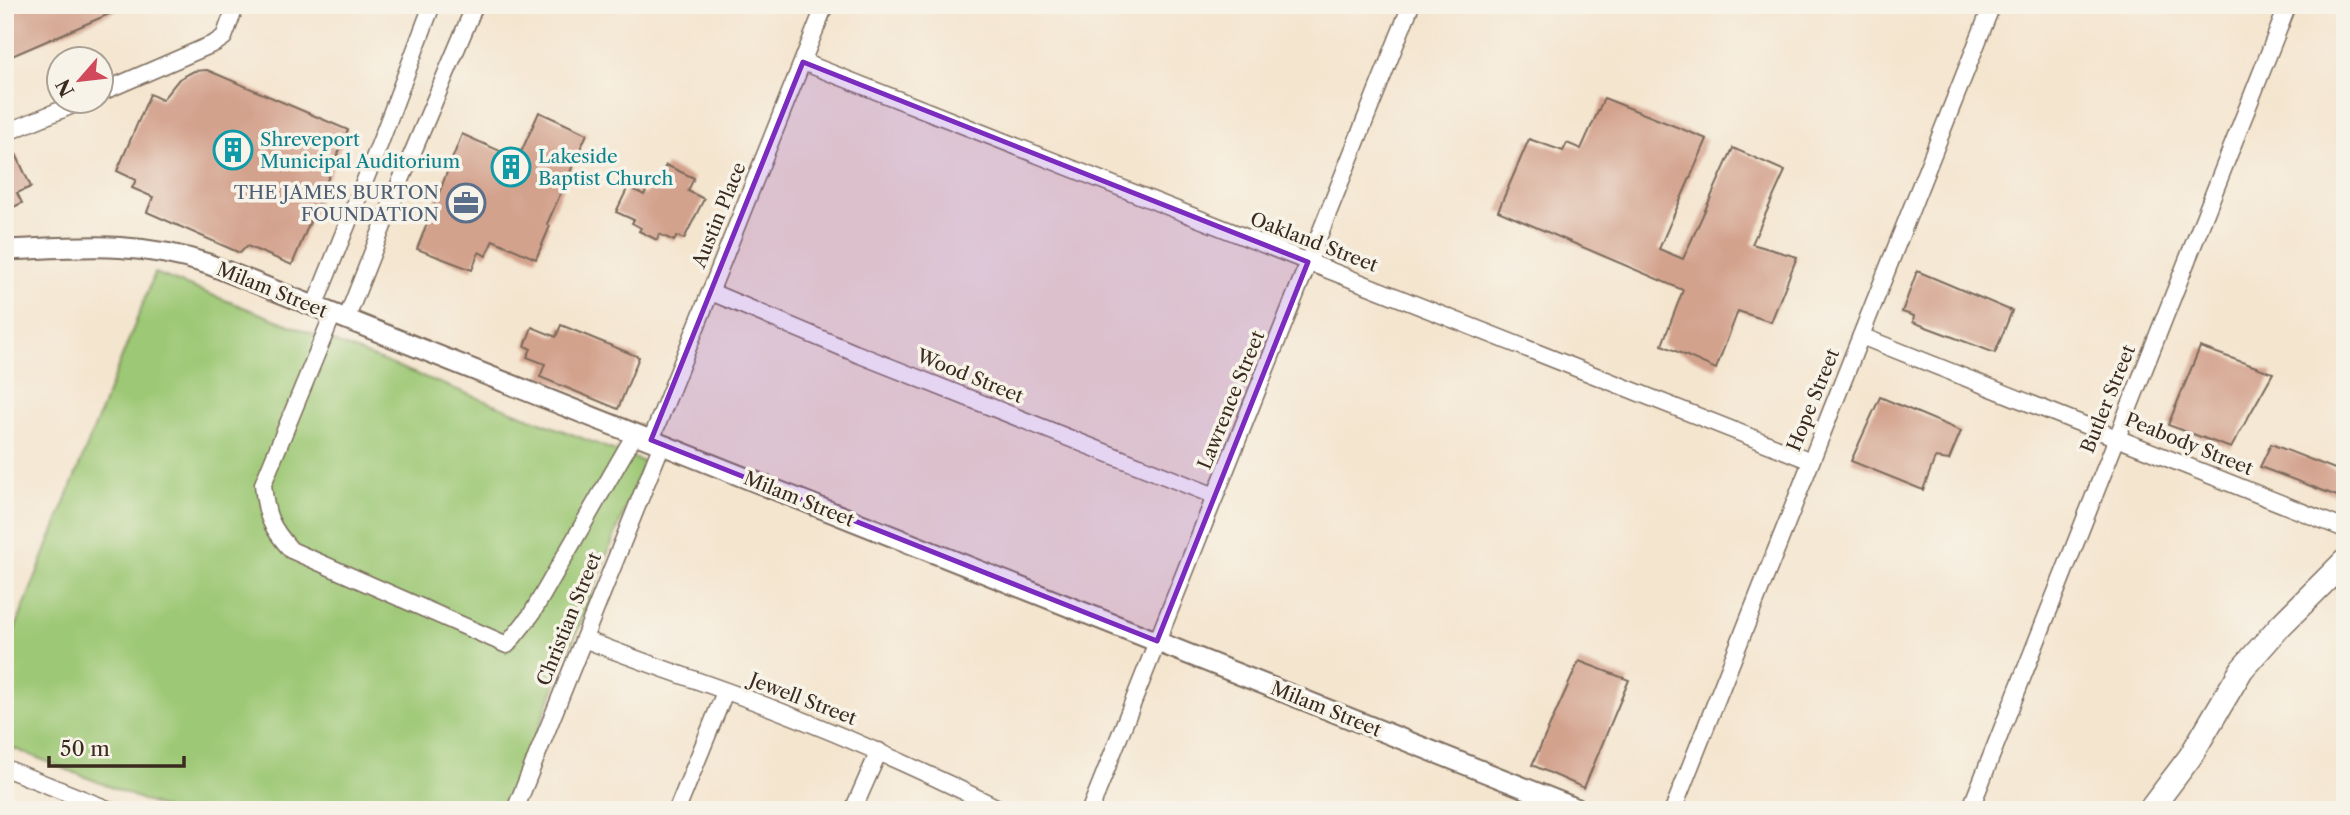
<svg xmlns="http://www.w3.org/2000/svg" width="2350" height="815" font-family="'Libre Caslon Text',serif">
	<style>
		.green { fill: #9dc875; stroke: #6c794a; stroke-width: 2 }
		.building { fill: #d3a28d }
		.lines { fill: none; stroke-linecap: round; stroke-linejoin: round }
		.minor-casing { stroke: #7c6b5c; stroke-width: 19 }
		.tertiary-casing { stroke: #7c6b5c; stroke-width: 23 }
		.secondary-casing { stroke: #7c6b5c; stroke-width: 26 }
		.minor { stroke: #fff; stroke-width: 16 }
		.tertiary { stroke: #fff; stroke-width: 19 }
		.secondary { stroke: #fff; stroke-width: 23 }
		.marked { fill: #7b2cbf; fill-opacity: 0.2; stroke: #7b2cbf; stroke-width: 5; stroke-linejoin: round }
		.labels { text-anchor: middle; dominant-baseline: central; stroke-width: 7; stroke-linejoin: round; paint-order: stroke }
		.culture-label { font-size: 19px; fill: #0d838f; stroke: #f7f3e8; text-anchor: start }
		.service-label { font-size: 19px; fill: #4e5e75; stroke: #f7f3e8; text-anchor: end }
		.street-label { font-size: 19px; fill: #3b2a1e; stroke: #f7f3e8 }
	</style>
	<rect width="100%" height="100%" fill="#f7f3e8"/>
	<filter id="ink" filterUnits="userSpaceOnUse"><feTurbulence type="fractalNoise" baseFrequency=".0143" numOctaves="2"/><feDisplacementMap in="SourceGraphic" scale="14" xChannelSelector="R" yChannelSelector="G"/><feConvolveMatrix kernelMatrix="1 2 1 2 8 2 1 2 1" color-interpolation-filters="sRGB"/></filter>
	<filter id="wash" filterUnits="userSpaceOnUse"><feTurbulence type="fractalNoise" baseFrequency=".00686" numOctaves="4" result="noise"/><feDisplacementMap in="SourceGraphic" scale="28" xChannelSelector="R" yChannelSelector="G"/><feGaussianBlur stdDeviation="1.57" result="paint"/><feColorMatrix in="noise" values="0 0 0 0 0 0 0 0 0 0 0 0 0 0 0 0 0 1.4 0 .05"/><feComposite in="paint" operator="in"/></filter>
	<g filter="url(#wash)">
		<rect width="100%" height="100%" fill="#f4e5cf"/>
		<!-- green -->
		<path class="green" d="M 155,273 L 644,462 L 506,810 L 168,810 L 5,745 L 5,655 Z"/>
		<g id="blocks">
			<!-- building -->
			<g class="building">
				<path d="M 5,5 L 130,5 L 5,59 Z"/>
				<path d="M 207,70 L 348,130 L 292,265 L 247,246 L 240,253 L 147,212 L 153,197 L 132,188 L 136,180 L 117,171 L 150,94 L 162,100 L 179,79 L 194,71 Z"/>
				<path d="M 1604,98 L 1707,139 L 1659,249 L 1683,259 L 1733,148 L 1785,171 L 1752,244 L 1797,257 L 1771,322 L 1738,311 L 1716,369 L 1662,345 L 1683,290 L 1498,211 L 1529,139 L 1563,151 L 1567,143 L 1581,149 Z"/>
				<path d="M 539,112 L 587,134 L 547,224 L 550,226 L 536,259 L 493,240 L 486,256 L 479,252 L 472,270 L 417,249 L 462,134 L 518,159 Z"/>
				<path d="M 16,154 L 31,187 L 17,193 L 22,203 L 5,211 L 5,159 Z"/>
				<path d="M 666,165 L 694,178 L 688,191 L 704,199 L 684,239 L 677,236 L 674,241 L 659,234 L 657,240 L 639,231 L 641,228 L 632,223 L 634,220 L 616,212 L 628,187 L 644,195 L 652,179 L 658,182 Z"/>
				<path d="M 1917,271 L 2012,311 L 1995,353 L 1913,322 L 1914,316 L 1902,312 Z"/>
				<path d="M 561,325 L 639,357 L 618,409 L 540,377 L 545,364 L 527,357 L 531,349 L 525,346 L 532,327 L 556,337 Z"/>
				<path d="M 2200,347 L 2273,373 L 2231,448 L 2168,425 Z"/>
				<path d="M 1880,397 L 1961,431 L 1949,460 L 1935,458 L 1923,490 L 1851,461 Z"/>
				<path d="M 2271,444 L 2345,473 L 2345,499 L 2260,467 Z"/>
				<path d="M 1579,661 L 1629,680 L 1584,788 L 1532,765 Z"/>
			</g>
		</g>
	</g>
	<g filter="url(#ink)">
		<use href="#blocks" fill-opacity="0" stroke="#7c6b5c" stroke-width="2"/>
		<g class="lines">
			<defs>
				<g id="minor">
					<path d="M 803,62 L 1811,461"/>
					<path d="M 102,92 L 215,43 L 224,37 L 236,5"/>
					<path d="M 5,133 L 80,102"/>
					<path d="M 711,292 L 855,353 L 1215,496"/>
					<path d="M 314,307 L 380,143 L 432,5"/>
					<path d="M 333,314 L 263,484 C 266,516 270,526 291,550 L 507,645 L 531,615 L 635,434"/>
					<path d="M 346,320 L 401,180 L 475,5"/>
					<path d="M 1861,336 L 2345,529"/>
					<path d="M 651,440 L 825,5"/>
					<path d="M 584,639 C 643,663 704,682 764,705 C 845,736 924,771 1002,810"/>
					<path d="M 5,768 L 110,810"/>
					<path d="M 515,810 L 662,444"/>
					<path d="M 677,810 L 725,692"/>
					<path d="M 853,810 L 879,751"/>
					<path d="M 1090,810 L 1411,5"/>
					<path d="M 1673,810 L 1992,5"/>
					<path d="M 1970,810 L 2288,5"/>
				</g>
				<path id="tertiary" d="M 5,250 C 79,247 136,240 208,264 L 1580,810"/>
				<path id="secondary" d="M 2150,810 L 2190,757 L 2242,669 L 2281,625 L 2345,561"/>
			</defs>
			<!-- minor casing -->
			<use href="#minor" class="minor-casing"/>
			<!-- tertiary casing -->
			<use href="#tertiary" class="tertiary-casing"/>
			<!-- secondary casing -->
			<use href="#secondary" class="secondary-casing"/>
			<!-- minor -->
			<use href="#minor" class="minor"/>
			<!-- tertiary -->
			<use href="#tertiary" class="tertiary"/>
			<!-- secondary -->
			<use href="#secondary" class="secondary"/>
		</g>
	</g>
	<!-- marked area -->
	<path class="marked" d="M 803,62 L 1308,262 L 1157,641 L 651,440 Z"/>
	<!-- icons -->
	<defs>
		<symbol id="building-ring" viewBox="-11 -11 22 22"><circle r="9.5" fill="#f7f3e8" stroke="#0f9aa8" stroke-width="1.5"/><path d="M-4-6H4V6H1V3H-1V6H-4ZM-2.5-4.3h1.7v1.8h-1.7ZM.8-4.3h1.7v1.8H.8ZM-2.5-1h1.7V.8h-1.7ZM.8-1h1.7V.8H.8Z" fill="#0f9aa8"/></symbol>
		<symbol id="office-ring" viewBox="-11 -11 22 22"><circle r="9.5" fill="#f7f3e8" stroke="#5c6f8a" stroke-width="1.5"/><path d="M-6-3h4V-5.5h4V-3h4V5H-6ZM-1-4.5V-3h2v-1.5ZM-6 0V1H6V0Z" fill="#5c6f8a"/></symbol>
	</defs>
	<g fill-rule="evenodd">
		<use href="#building-ring" x="211" y="128" width="44" height="44"/>
		<use href="#building-ring" x="489" y="145" width="44" height="44"/>
		<use href="#office-ring" x="444" y="181" width="44" height="44"/>
	</g>
	<g class="labels">
		<!-- culture labels -->
		<g class="culture-label">
			<text x="260" y="139">Shreveport<tspan x="260" dy="22">Municipal Auditorium</tspan></text>
			<text x="538" y="156">Lakeside<tspan x="538" dy="22">Baptist Church</tspan></text>
		</g>
		<!-- service labels -->
		<g class="service-label">
			<text x="439" y="192">THE JAMES BURTON<tspan x="439" dy="22">FOUNDATION</tspan></text>
		</g>
		<!-- street labels -->
		<g class="street-label">
			<text transform="translate(719 215) rotate(-68)">Austin Place</text>
			<text transform="translate(1314 242) rotate(21)">Oakland Street</text>
			<text transform="translate(272 290) rotate(22)">Milam Street</text>
			<text transform="translate(970 376) rotate(22)">Wood Street</text>
			<text transform="translate(2108 399) rotate(-68)">Butler Street</text>
			<text transform="translate(1231 400) rotate(-68)">Lawrence Street</text>
			<text transform="translate(1813 400) rotate(-68)">Hope Street</text>
			<text transform="translate(2189 444) rotate(22)">Peabody Street</text>
			<text transform="translate(799 499) rotate(22)">Milam Street</text>
			<text transform="translate(569 619) rotate(-68)">Christian Street</text>
			<text transform="translate(803 699) rotate(21)">Jewell Street</text>
			<text transform="translate(1326 709) rotate(22)">Milam Street</text>
		</g>
	</g>
	<!-- margin -->
	<rect width="2350" height="815" fill="none" stroke="#f7f3e8" stroke-width="28"/>
	<!-- north arrow -->
	<g transform="translate(80 80) rotate(242)"><circle r="33" fill="#f7f3e8" stroke="#aca397" stroke-width="2"/>
	<path d="M0-5L12 26L0 18L-12 26Z" fill="#d1495b"/>
	<text y="-10" font-size="19" font-weight="bold" text-anchor="middle" fill="#3b2a1e">N</text>
	</g>
	<!-- scale -->
	<path d="M49 756v10h135v-10" fill="none" stroke="#3b2a1e" stroke-width="3.5"/>
	<text x="60" y="756" font-size="21" fill="#3b2a1e" stroke="#f7f3e8" stroke-width="5" paint-order="stroke">50 m</text>
</svg>
